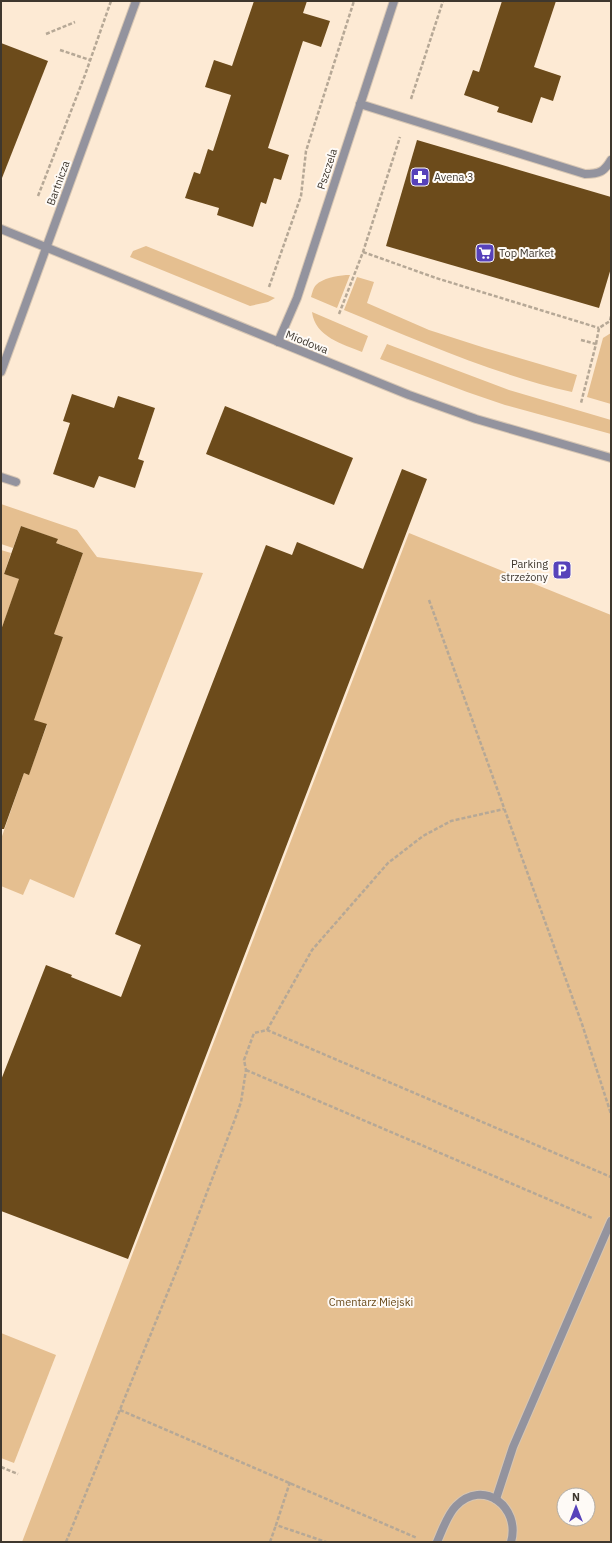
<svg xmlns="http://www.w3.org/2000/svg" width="612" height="1543" font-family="'IBM Plex Sans',sans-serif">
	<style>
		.green { fill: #e5bf90; fill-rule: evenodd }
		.building { fill: #6c4b1b }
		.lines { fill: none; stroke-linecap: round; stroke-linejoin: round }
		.service-casing { stroke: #d7c6b3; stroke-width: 10 }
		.pedestrian-casing { stroke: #d7c6b3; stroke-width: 10 }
		.minor-casing { stroke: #d7c6b3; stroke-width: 10 }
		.tertiary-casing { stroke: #d7c6b3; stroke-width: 10 }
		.path { stroke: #b6a896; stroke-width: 2.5; stroke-dasharray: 4 2; stroke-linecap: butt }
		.service { stroke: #93939e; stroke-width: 8 }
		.pedestrian { stroke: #93939e; stroke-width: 8 }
		.minor { stroke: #93939e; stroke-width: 8 }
		.tertiary { stroke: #93939e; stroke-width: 8 }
		.labels { text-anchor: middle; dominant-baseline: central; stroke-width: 4; stroke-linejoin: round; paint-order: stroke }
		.street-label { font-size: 11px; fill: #3e372e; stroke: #fefaf6 }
		.poi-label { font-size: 11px; fill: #3e372e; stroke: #fefaf6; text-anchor: start }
		.park-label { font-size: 11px; fill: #694919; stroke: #fefaf6 }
	</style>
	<rect width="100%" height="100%" fill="#fdead4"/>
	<!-- green -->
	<g class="green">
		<path d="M 146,246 L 275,298 L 268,302 L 250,306 L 130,257 L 133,251 Z"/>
		<path d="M 346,275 L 350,275 L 337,308 L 311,297 C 312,294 313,288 316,285 C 323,278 336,276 346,275 Z"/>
		<path d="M 357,277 L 374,282 L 367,303 L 429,330 L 485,348 L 577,375 L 572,392 C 493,374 419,341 344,310 Z"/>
		<path d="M 312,312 L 368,336 L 362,352 C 343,344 315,337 312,312 Z"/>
		<path d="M 611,333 L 611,404 L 587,397 L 603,338 Z"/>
		<path d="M 387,344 L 509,390 L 611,420 L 611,434 L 505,405 L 467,392 L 380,359 Z"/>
		<path d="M 1,504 L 77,530 L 97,557 L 203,573 L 74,898 L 30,879 L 23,895 L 1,886 L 1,839 L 24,773 L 29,774 L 47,725 L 26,717 L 63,637 L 41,629 L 65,603 L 83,553 L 56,543 L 57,539 L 21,526 L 13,548 L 1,544 Z"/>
		<path d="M 409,533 L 611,615 L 611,1542 L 22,1542 ZM 564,1495 L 588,1495 L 588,1519 L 564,1519 Z"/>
		<path d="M 1,550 L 11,553 L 4,574 L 26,581 L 17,586 L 1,630 Z"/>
		<path d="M 1,1333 L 56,1355 L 14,1463 L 1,1458 Z"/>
	</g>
	<!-- building -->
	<g class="building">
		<path d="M 254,1 L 307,1 L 303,13 L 330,21 L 321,47 L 303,41 L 268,148 L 289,155 L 281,180 L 274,178 L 266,204 L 261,202 L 253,227 L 217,215 L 219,208 L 185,198 L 194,172 L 200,174 L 208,149 L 213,151 L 231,95 L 205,87 L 214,60 L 232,66 Z"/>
		<path d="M 502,1 L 556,1 L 534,67 L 561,76 L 553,101 L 541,97 L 532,123 L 497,112 L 499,107 L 464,95 L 473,70 L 479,72 Z"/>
		<path d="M 1,43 L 48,61 L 2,178 L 1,177 Z"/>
		<path d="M 417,140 L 611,197 L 611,268 L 599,308 L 386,246 Z"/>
		<path d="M 72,394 L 114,408 L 118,396 L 155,408 L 138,459 L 144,461 L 135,488 L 99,476 L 94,488 L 53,474 L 70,423 L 63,421 Z"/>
		<path d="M 225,406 L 353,458 L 334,505 L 206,454 Z"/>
		<path d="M 402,469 L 427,479 L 128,1259 L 1,1211 L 1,1080 L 46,965 L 72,975 L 71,977 L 121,997 L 141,945 L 115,934 L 266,545 L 292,555 L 297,542 L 363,569 Z"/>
		<path d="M 21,526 L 58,539 L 56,543 L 83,553 L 54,634 L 63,637 L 34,720 L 47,724 L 29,775 L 24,773 L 4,829 L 1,829 L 1,630 L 19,579 L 4,574 Z"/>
	</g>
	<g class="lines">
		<defs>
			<path id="service" d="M 360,104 L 585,174 C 599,174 604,172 611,160"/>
			<g id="pedestrian">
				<path d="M 496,1499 L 513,1447 L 611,1221"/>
				<path d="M 437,1542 C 442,1531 447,1515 456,1506 C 483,1478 521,1507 511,1542"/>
			</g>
			<g id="minor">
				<path d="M 278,342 L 297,298 L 394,1"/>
				<path d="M 1,372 L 136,1"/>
				<path d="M 1,477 L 16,482"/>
			</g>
			<path id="tertiary" d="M 1,229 L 409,395 L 476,419 L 611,458"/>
		</defs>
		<!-- service casing -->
		<use href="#service" class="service-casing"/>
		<!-- pedestrian casing -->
		<use href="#pedestrian" class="pedestrian-casing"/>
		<!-- minor casing -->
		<use href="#minor" class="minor-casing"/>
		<!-- tertiary casing -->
		<use href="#tertiary" class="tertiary-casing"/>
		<!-- path -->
		<g class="path">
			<path d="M 46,34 L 75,22"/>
			<path d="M 60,50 L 90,60"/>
			<path d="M 411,99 L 443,1"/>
			<path d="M 38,196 L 85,75 L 111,1"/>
			<path d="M 363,252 L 436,278 L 599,328"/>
			<path d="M 269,287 L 301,196 L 306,151 L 354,1"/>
			<path d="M 339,314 L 363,252 L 400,137"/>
			<path d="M 581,340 L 596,344 L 581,403"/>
			<path d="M 596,344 L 599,328 L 610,321 L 611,316"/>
			<path d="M 429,600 L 582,1024 L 611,1114"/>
			<path d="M 267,1030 L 312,950 L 388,863 L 423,836 L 451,821 L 504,809"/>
			<path d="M 246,1070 L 592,1218"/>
			<path d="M 120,1410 L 417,1538"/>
			<path d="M 1,1467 L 18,1474"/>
			<path d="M 290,1482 L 276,1525 L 326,1542"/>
			<path d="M 66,1542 L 183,1255 L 235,1119 L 241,1102 L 246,1070 L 244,1060 L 254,1033 L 267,1030 L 611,1177"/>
			<path d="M 270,1542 L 276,1525"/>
		</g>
		<!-- service -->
		<use href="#service" class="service"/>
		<!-- pedestrian -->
		<use href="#pedestrian" class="pedestrian"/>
		<!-- minor -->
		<use href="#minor" class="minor"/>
		<!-- tertiary -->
		<use href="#tertiary" class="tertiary"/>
	</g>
	<!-- icons -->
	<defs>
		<symbol id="pharmacy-square" viewBox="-11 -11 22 22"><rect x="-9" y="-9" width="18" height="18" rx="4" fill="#5742ba" stroke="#fefaf6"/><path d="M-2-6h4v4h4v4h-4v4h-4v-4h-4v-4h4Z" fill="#fff"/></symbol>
		<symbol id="supermarket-square" viewBox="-11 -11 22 22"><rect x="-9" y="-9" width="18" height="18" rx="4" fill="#5742ba" stroke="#fefaf6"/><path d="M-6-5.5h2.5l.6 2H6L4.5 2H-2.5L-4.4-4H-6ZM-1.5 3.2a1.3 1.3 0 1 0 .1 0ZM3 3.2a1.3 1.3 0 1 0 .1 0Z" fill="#fff"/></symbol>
		<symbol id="parking-square" viewBox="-11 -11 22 22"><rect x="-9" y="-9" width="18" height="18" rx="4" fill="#5742ba" stroke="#fefaf6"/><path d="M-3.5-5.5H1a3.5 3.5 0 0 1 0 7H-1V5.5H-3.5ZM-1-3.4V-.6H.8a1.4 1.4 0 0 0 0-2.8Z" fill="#fff"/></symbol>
	</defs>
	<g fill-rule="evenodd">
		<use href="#pharmacy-square" x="409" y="166" width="22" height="22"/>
		<use href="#supermarket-square" x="474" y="242" width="22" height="22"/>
		<use href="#parking-square" x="551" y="559" width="22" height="22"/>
	</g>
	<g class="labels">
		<!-- street labels -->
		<g class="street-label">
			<text transform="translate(327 169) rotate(-72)">Pszczela</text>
			<text transform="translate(58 183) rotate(-70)">Bartnicza</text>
			<text transform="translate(307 342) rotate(22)">Miodowa</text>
		</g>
		<!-- poi labels -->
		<g class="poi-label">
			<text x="434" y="177">Avena 3</text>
			<text x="499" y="253">Top Market</text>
			<text x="548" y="564" text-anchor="end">Parking<tspan x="548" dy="13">strzeżony</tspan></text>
		</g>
		<!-- park labels -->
		<g class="park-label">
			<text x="371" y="1302">Cmentarz Miejski</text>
		</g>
	</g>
	<!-- border -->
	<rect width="612" height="1543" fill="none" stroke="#3e372e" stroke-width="4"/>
	<!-- north arrow -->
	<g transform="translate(576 1507)"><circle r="19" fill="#fefaf6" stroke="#b1aca6"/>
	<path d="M0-3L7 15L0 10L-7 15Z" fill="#5742ba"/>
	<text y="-6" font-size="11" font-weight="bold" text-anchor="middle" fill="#3e372e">N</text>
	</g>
</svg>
